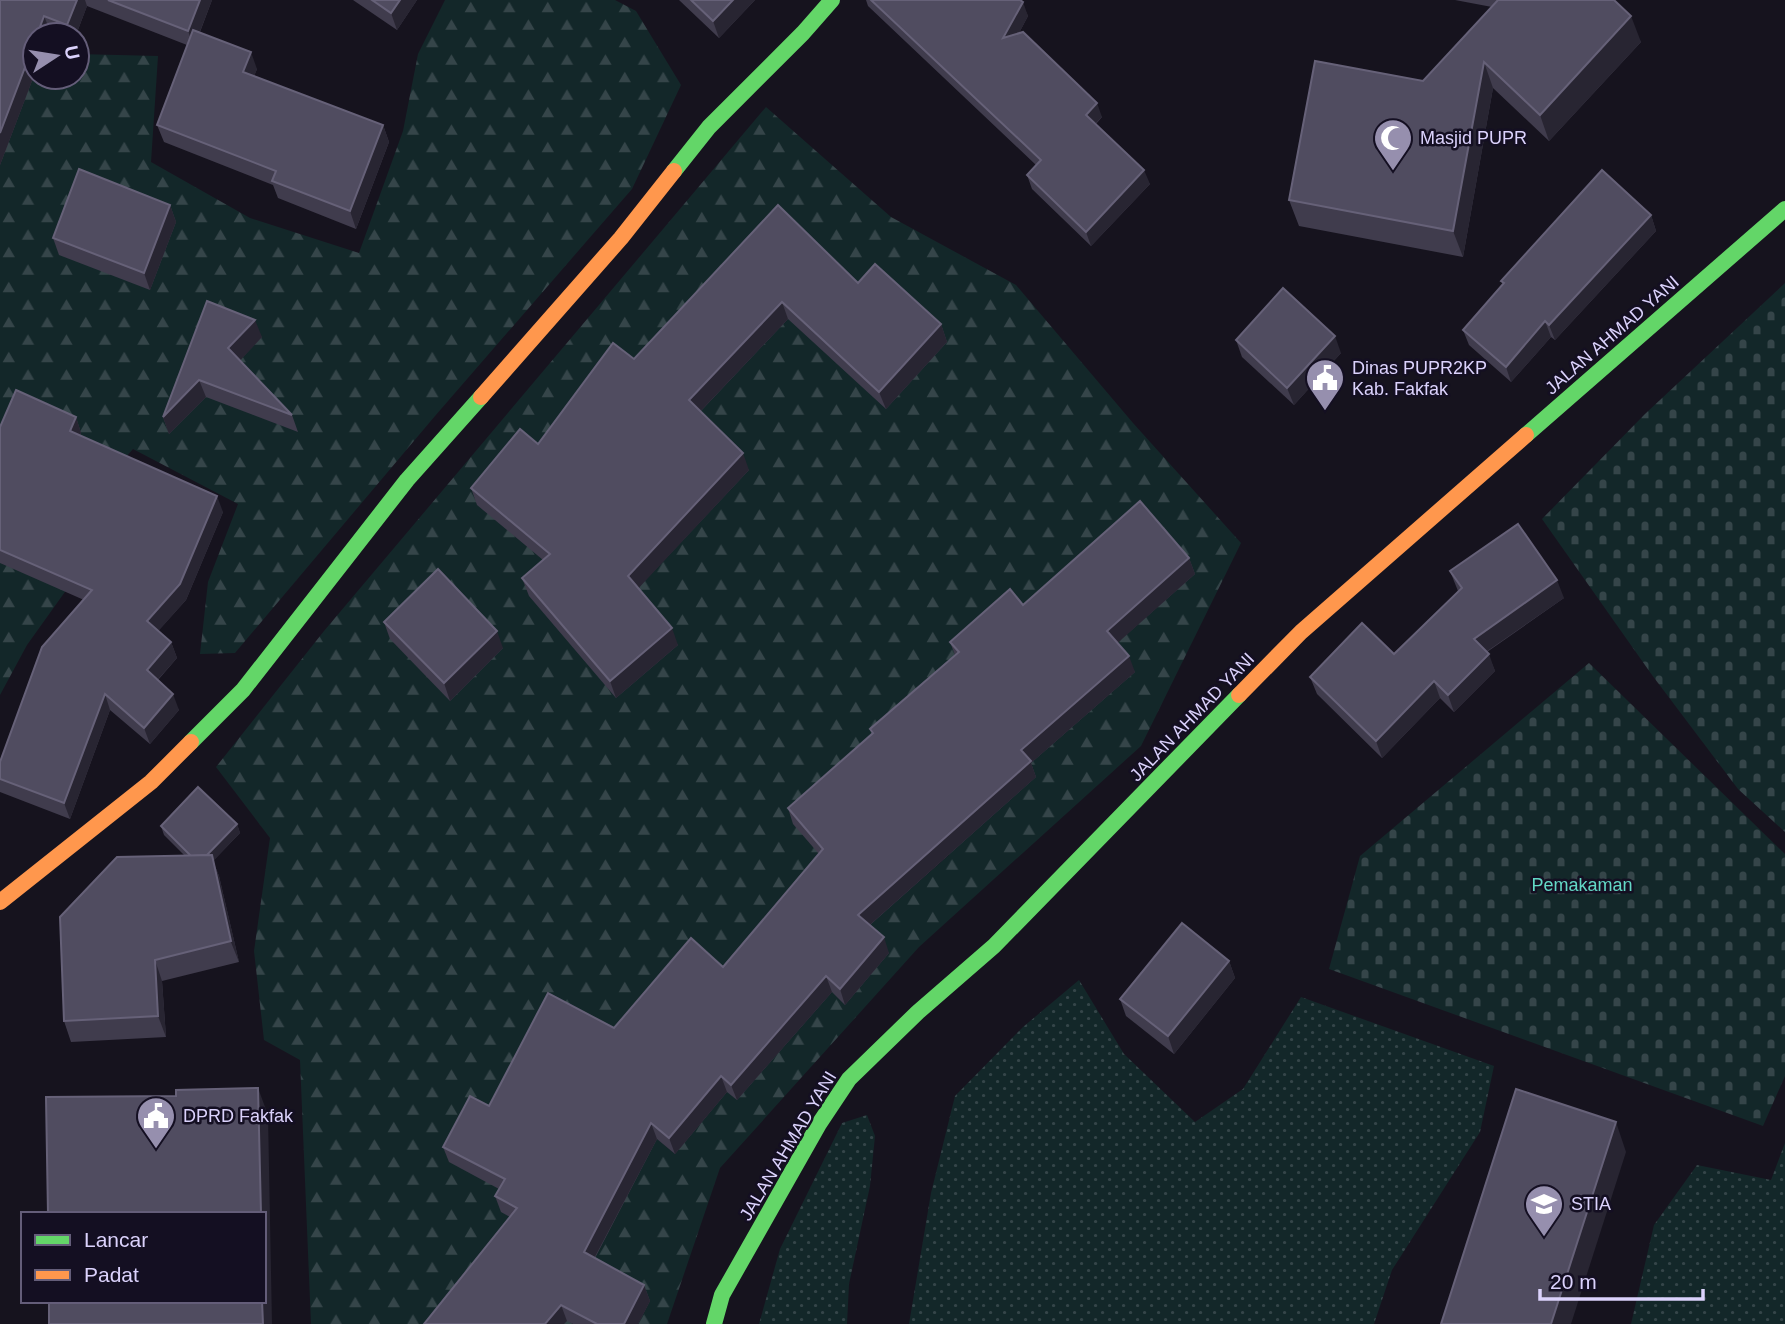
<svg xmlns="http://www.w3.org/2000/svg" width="1785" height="1324" font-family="Arial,sans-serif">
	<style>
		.grass { fill: url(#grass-dots) }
		.forest { fill: url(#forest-firs); fill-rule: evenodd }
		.cemetery { fill: url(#cemetery-stones) }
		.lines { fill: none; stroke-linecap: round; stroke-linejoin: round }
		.fast { stroke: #63d668; stroke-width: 16 }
		.slow { stroke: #ff974d; stroke-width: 16 }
		.wall { fill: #403c4d }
		.shaded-wall { fill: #282532 }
		.building { fill: #504c60; stroke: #666178; stroke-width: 2 }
		.labels { text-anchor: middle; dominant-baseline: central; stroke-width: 5; stroke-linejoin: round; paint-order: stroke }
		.poi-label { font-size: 18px; fill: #dbd2fc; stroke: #140f22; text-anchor: start }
		.street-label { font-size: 18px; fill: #dbd2fc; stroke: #140f22 }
		.park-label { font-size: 18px; fill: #63d8c6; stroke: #140f22 }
	</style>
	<defs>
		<pattern id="grass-dots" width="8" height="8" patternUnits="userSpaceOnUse" patternTransform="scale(1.75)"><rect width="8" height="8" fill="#132729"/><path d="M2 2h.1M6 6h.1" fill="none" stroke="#354549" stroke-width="1.8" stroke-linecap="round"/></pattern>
		<pattern id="forest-firs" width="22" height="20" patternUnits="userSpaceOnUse" patternTransform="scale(1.75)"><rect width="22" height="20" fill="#132729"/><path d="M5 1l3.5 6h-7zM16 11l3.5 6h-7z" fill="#354549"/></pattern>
		<pattern id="cemetery-stones" width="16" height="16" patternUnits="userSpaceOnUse" patternTransform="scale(1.75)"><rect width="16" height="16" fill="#132729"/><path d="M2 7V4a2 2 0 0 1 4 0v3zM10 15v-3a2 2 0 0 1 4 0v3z" fill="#354549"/></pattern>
	</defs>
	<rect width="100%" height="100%" fill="#16131e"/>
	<!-- grass -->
	<g class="grass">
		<path d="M 1079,980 L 1124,1054 L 1195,1122 L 1243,1089 L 1301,997 L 1494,1066 L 1480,1132 L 1392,1270 L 1374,1324 L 909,1324 L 931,1193 L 955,1096 L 1023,1027 Z"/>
		<path d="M 867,1115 L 875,1136 L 870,1186 L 849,1284 L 847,1324 L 759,1324 L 780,1249 L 842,1123 Z"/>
		<path d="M 1785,1143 L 1785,1324 L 1631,1324 L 1654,1225 L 1697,1165 L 1771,1180 Z"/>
	</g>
	<!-- forest -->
	<g class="forest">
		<path d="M 445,0 L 615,0 L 636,11 L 681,85 L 632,189 L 435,416 L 235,653 L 200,654 L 208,582 L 238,504 L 133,449 L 79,510 L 77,575 L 27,645 L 0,695 L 0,31 L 35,43 L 35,77 L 77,77 L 77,54 L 158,56 L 151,162 L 250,218 L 359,253 L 403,131 L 418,54 Z"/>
		<path d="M 766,107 L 891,217 L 1016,285 L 1133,423 L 1241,543 L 1141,746 L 919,947 L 720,1168 L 667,1324 L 638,1324 L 650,1301 L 570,1322 L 573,1324 L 311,1324 L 300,1060 L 264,1040 L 254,951 L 270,838 L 216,767 L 324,631 ZM 867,760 L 949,855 L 876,919 L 794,824 ZM 716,1105 L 675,1154 L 634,1119 Z"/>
	</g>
	<!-- cemetery -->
	<g class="cemetery">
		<path d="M 1785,283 L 1785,832 L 1738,789 L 1652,675 L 1542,519 L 1645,414 Z"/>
		<path d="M 1589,663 L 1785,854 L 1785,1076 L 1763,1126 L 1329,969 L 1360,856 Z"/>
	</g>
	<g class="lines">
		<!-- fast -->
		<g class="fast">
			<path d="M 674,171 L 709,127 L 803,33 L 832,0"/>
			<path d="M 1526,435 L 1785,209"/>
			<path d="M 191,742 L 243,690 L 407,480 L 481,397"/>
			<path d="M 714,1324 L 722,1295 L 819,1124 L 849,1079 L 918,1012 L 994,946 L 1239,695"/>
		</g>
		<!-- slow -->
		<g class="slow">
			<path d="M 481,397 L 621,238 L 674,171"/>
			<path d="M 1239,695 L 1301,632 L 1526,435"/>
			<path d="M 0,902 L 151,782 L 191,742"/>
		</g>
	</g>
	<!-- wall -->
	<g class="wall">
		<path d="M 0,0 L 212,0 L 200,32 L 257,69 L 254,76 L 383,125 L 389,142 L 356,229 L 278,198 L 273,185 L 164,142 L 157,125 L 187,45 L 87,6 L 76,35 L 57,35 L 51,33 L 50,35 L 35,35 L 35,73 L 0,165 Z"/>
		<path d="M 353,0 L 417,0 L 397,30 Z"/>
		<path d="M 679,0 L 755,0 L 719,38 Z"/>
		<path d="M 866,0 L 1020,0 L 1028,16 L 1019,33 L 1102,117 L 1096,124 L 1150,184 L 1091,246 L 1032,189 L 1027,175 L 1036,165 L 868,6 Z"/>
		<path d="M 1455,0 L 1614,0 L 1641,42 L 1549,141 L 1493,88 L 1463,257 L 1299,226 L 1289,200 L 1423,81 L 1492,7 Z"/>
		<path d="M 170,205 L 176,222 L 150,290 L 59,255 L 53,238 Z"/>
		<path d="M 778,205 L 858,283 L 941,324 L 947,342 L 886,409 L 788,319 L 700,412 L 749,470 L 638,588 L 678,645 L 616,698 L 529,596 L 522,578 L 543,560 L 477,505 L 471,488 L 538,444 L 634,359 Z"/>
		<path d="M 1651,215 L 1656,231 L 1555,340 L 1551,337 L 1511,382 L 1469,345 L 1463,330 L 1503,284 L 1501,281 Z"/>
		<path d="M 207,301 L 262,337 L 240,360 L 292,415 L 298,432 L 206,397 L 169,434 L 163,417 Z"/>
		<path d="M 1236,340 L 1341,353 L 1294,405 L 1242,357 Z"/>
		<path d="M 76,417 L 81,433 L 80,435 L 223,512 L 186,600 L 158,631 L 171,642 L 177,658 L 158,680 L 179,710 L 150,744 L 110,710 L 70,819 L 0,792 L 0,762 L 84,600 L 0,563 L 0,427 Z"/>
		<path d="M 1189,558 L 1195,574 L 1117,643 L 1135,672 L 1031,763 L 1036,777 L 870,925 L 889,953 L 845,1005 L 832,992 L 737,1100 L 727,1092 L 675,1154 L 657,1139 L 595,1258 L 644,1285 L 650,1301 L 638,1324 L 573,1324 L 567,1321 L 564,1324 L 424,1324 L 510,1217 L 501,1212 L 495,1196 L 499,1189 L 449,1162 L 443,1147 L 489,1106 L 614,1028 L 723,967 L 819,854 L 793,824 L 788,808 L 872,734 L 870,729 L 955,655 L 950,642 L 1023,605 Z"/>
		<path d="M 1450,571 L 1564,598 L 1487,652 L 1495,671 L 1454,712 L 1440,698 L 1382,758 L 1317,694 L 1310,677 L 1394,654 L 1458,591 Z"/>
		<path d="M 384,622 L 503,648 L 450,701 L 390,639 Z"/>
		<path d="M 237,824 L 240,833 L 213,861 L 219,876 L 239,962 L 162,981 L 166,1037 L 71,1042 L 64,1021 L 185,856 L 164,835 L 161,826 Z"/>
		<path d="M 1229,961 L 1235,978 L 1174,1054 L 1126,1016 L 1120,999 Z"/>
	</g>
	<!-- shaded-wall -->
	<g class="shaded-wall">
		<path d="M 77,0 L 85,0 L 87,6 L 76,35 L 71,35 L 67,25 Z"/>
		<path d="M 200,0 L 212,0 L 194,47 L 188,31 Z"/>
		<path d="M 400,0 L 417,0 L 397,30 L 391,13 Z"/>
		<path d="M 733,0 L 755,0 L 719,38 L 713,21 Z"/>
		<path d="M 1023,2 L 1028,16 L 1009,52 L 1003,38 Z"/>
		<path d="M 44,16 L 51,33 L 50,35 L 37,35 Z"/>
		<path d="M 1631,16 L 1641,42 L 1549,141 L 1540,115 Z"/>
		<path d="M 35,41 L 35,73 L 0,165 L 0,133 Z"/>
		<path d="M 251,52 L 257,69 L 249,89 L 243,72 Z"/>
		<path d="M 1484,62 L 1493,88 L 1463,257 L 1453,231 Z"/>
		<path d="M 1097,103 L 1102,117 L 1091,128 L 1086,115 Z"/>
		<path d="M 383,125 L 389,142 L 356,229 L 350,211 Z"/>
		<path d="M 1144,170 L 1150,184 L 1091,246 L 1086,232 Z"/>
		<path d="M 170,205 L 176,222 L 150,290 L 144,273 Z"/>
		<path d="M 1651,215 L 1656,231 L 1555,340 L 1549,325 Z"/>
		<path d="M 782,302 L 788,319 L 695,417 L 689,400 Z"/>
		<path d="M 255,320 L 262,337 L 235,366 L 228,348 Z"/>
		<path d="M 1545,321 L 1551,337 L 1511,382 L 1506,367 Z"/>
		<path d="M 941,324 L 947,342 L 886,409 L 879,392 Z"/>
		<path d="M 1335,336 L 1341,353 L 1294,405 L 1287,388 Z"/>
		<path d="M 199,380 L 206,397 L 169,434 L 163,417 Z"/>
		<path d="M 76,417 L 81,433 L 75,446 L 70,431 Z"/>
		<path d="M 743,453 L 749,470 L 634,593 L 628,576 Z"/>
		<path d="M 217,496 L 223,512 L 186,600 L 153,637 L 147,621 Z"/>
		<path d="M 1189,558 L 1195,574 L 1113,647 L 1107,631 Z"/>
		<path d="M 1557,580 L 1564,598 L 1480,656 L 1474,639 Z"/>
		<path d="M 672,628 L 678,645 L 616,698 L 610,681 Z"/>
		<path d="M 497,631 L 503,648 L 450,701 L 444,683 Z"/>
		<path d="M 171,642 L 177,658 L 152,686 L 147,670 Z"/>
		<path d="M 1489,654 L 1495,671 L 1454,712 L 1448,695 Z"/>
		<path d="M 1129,656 L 1135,672 L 1031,763 L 1036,777 L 864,930 L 858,915 L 1021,750 Z"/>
		<path d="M 1434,681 L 1440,698 L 1382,758 L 1376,741 Z"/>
		<path d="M 105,694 L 110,710 L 70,819 L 64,803 Z"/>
		<path d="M 173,694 L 179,710 L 150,744 L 144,728 Z"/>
		<path d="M 237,824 L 240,833 L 213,861 L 219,876 L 239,962 L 199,863 Z"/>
		<path d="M 884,937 L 889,953 L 845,1005 L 840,989 Z"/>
		<path d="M 155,960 L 162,981 L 166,1037 L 158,1016 Z"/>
		<path d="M 1229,961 L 1235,978 L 1174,1054 L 1168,1036 Z"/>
		<path d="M 826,976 L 832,992 L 737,1100 L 731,1085 Z"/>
		<path d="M 721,1076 L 727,1092 L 675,1154 L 669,1138 Z"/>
		<path d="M 258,1088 L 268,1115 L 272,1324 L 263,1324 L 262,1301 L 264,1301 L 264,1214 L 261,1214 Z"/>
		<path d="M 1616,1122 L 1626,1152 L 1571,1324 L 1551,1324 Z"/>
		<path d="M 651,1123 L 657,1139 L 589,1268 L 584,1252 Z"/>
		<path d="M 644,1285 L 650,1301 L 638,1324 L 624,1324 Z"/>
		<path d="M 561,1305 L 567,1321 L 564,1324 L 545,1324 Z"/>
	</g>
	<!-- building -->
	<g class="building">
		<path d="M 0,0 L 77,0 L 67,25 L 44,16 L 37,35 L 35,35 L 35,41 L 0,133 Z"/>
		<path d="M 108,0 L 200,0 L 188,31 Z"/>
		<path d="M 372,0 L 400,0 L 391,13 Z"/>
		<path d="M 691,0 L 733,0 L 713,21 Z"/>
		<path d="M 871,0 L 1020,0 L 1023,2 L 1003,38 L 1023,32 L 1097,103 L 1086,115 L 1144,170 L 1086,232 L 1027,175 L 1041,160 Z"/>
		<path d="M 1498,0 L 1614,0 L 1631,16 L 1540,115 L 1484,62 L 1453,231 L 1289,200 L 1315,61 L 1423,81 Z"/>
		<path d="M 193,30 L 251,52 L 243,72 L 383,125 L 350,211 L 272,181 L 276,171 L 157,125 Z"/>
		<path d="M 79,169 L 170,205 L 144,273 L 53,238 Z"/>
		<path d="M 1602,170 L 1651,215 L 1549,325 L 1545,321 L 1506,367 L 1463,330 L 1504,283 L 1501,281 Z"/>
		<path d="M 778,205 L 858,283 L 875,264 L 941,324 L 879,392 L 782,302 L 689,400 L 743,453 L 628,576 L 672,628 L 610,681 L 522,578 L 550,554 L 471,488 L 520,429 L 538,444 L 613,343 L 634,359 Z"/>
		<path d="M 1283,288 L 1335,336 L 1287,388 L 1236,340 Z"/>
		<path d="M 207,301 L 255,320 L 228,348 L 292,415 L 199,380 L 163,417 Z"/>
		<path d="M 16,390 L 76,417 L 70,431 L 217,496 L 180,584 L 147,621 L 171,642 L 147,670 L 173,694 L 144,728 L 105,694 L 64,803 L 0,779 L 0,762 L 42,647 L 92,590 L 0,550 L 0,427 Z"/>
		<path d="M 1140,501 L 1189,558 L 1107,631 L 1129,656 L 1021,750 L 1031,761 L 858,915 L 884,937 L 840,989 L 826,976 L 731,1085 L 721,1076 L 669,1138 L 651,1123 L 584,1252 L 644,1285 L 624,1324 L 597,1324 L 561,1305 L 545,1324 L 424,1324 L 517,1208 L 495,1196 L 505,1179 L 443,1147 L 470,1096 L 489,1106 L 548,993 L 614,1028 L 691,938 L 723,967 L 823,849 L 788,808 L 873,733 L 870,729 L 959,652 L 950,642 L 1010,589 L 1023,605 Z"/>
		<path d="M 1518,524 L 1557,580 L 1474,639 L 1489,654 L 1448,695 L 1434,681 L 1376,741 L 1310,677 L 1362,623 L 1394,654 L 1462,588 L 1450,571 Z"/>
		<path d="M 438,569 L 497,631 L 444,683 L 384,622 Z"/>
		<path d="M 198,787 L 237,824 L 207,855 L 191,856 L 161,826 Z"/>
		<path d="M 212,855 L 231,941 L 155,960 L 158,1016 L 64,1021 L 60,917 L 117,857 Z"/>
		<path d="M 1182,923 L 1229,961 L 1168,1036 L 1120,999 Z"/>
		<path d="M 258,1088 L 261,1214 L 48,1214 L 46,1097 L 176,1096 L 176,1090 Z"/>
		<path d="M 1516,1089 L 1616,1122 L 1551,1324 L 1441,1324 Z"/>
		<path d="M 49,1301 L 262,1301 L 263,1324 L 49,1324 Z"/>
	</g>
	<!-- icons -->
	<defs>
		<symbol id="mosque-pin" viewBox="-11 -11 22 30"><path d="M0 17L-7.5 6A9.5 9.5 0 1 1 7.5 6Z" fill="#968fae" stroke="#140f22"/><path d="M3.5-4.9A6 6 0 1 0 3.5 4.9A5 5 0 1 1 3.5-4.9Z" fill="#fff"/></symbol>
		<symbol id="civic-pin" viewBox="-11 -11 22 30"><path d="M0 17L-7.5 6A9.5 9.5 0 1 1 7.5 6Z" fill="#968fae" stroke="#140f22"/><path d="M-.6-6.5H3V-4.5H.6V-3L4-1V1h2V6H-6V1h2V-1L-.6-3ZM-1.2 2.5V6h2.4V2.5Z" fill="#fff"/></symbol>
		<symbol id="university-pin" viewBox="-11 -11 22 30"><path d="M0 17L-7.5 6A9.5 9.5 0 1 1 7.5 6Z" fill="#968fae" stroke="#140f22"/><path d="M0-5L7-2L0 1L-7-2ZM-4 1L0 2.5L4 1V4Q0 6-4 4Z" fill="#fff"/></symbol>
	</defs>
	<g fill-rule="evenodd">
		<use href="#mosque-pin" x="1371" y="116" width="44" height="60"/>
		<use href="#civic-pin" x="1303" y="356" width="44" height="60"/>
		<use href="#civic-pin" x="134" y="1094" width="44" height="60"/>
		<use href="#university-pin" x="1522" y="1182" width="44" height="60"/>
	</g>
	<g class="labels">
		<!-- poi labels -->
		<g class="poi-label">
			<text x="1420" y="138">Masjid PUPR</text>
			<text x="1352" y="368">Dinas PUPR2KP<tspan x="1352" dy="21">Kab. Fakfak</tspan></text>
			<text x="183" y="1116">DPRD Fakfak</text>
			<text x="1571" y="1204">STIA</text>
		</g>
		<!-- street labels -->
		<g class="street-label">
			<text transform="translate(1612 335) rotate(-41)">JALAN AHMAD YANI</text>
			<text transform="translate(1192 717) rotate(-46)">JALAN AHMAD YANI</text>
			<text transform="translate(788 1146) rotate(-59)">JALAN AHMAD YANI</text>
		</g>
		<!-- park labels -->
		<g class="park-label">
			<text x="1582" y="885">Pemakaman</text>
		</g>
	</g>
	<!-- legend -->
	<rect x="21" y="1212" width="245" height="91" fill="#140f22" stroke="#645d79" stroke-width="2"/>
	<rect x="35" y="1235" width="35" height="10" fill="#63d668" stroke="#645d79" stroke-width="2"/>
	<text x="84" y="1247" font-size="21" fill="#dbd2fc">Lancar</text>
	<rect x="35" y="1270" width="35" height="10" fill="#ff974d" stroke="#645d79" stroke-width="2"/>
	<text x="84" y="1282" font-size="21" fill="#dbd2fc">Padat</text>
	<!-- north arrow -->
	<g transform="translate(56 56) rotate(78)"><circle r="33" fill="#140f22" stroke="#645d79" stroke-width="2"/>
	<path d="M0-5L12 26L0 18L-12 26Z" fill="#968fae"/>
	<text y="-10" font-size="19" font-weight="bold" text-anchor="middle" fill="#dbd2fc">U</text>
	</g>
	<!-- scale -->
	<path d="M1540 1289v10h163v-10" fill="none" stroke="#dbd2fc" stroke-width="3.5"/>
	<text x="1550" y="1289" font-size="21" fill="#dbd2fc" stroke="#140f22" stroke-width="5" paint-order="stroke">20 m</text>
</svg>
